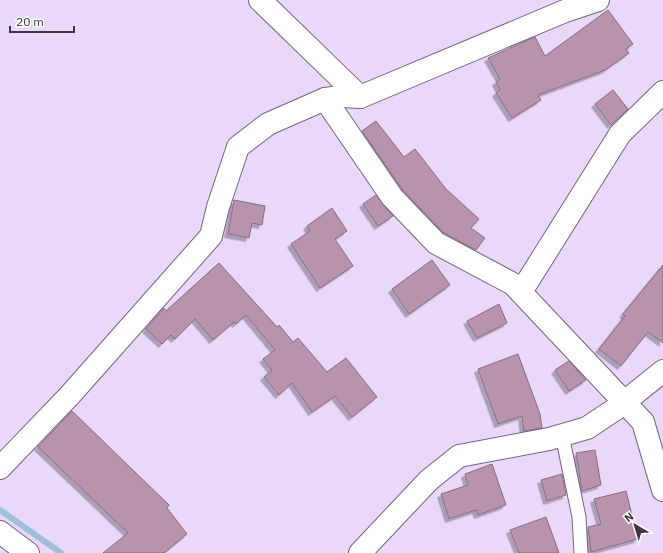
<svg xmlns="http://www.w3.org/2000/svg" width="663" height="553" font-family="'IBM Plex Sans',sans-serif">
	<style>
		.lines { fill: none; stroke-linecap: round; stroke-linejoin: round }
		.stream { stroke: #9fbed9; stroke-width: 6 }
		.building { fill: #b794ac; stroke: #8a6b80; filter: url(#shadow) }
		.service-casing { stroke: #736482; stroke-width: 15 }
		.minor-casing { stroke: #736482; stroke-width: 24 }
		.tertiary-casing { stroke: #736482; stroke-width: 24 }
		.service { stroke: #fff; stroke-width: 13 }
		.minor { stroke: #fff; stroke-width: 22 }
		.tertiary { stroke: #fff; stroke-width: 22 }
	</style>
	<defs>
		<filter id="shadow"><feDropShadow dx="-3.5" dy="3.5" stdDeviation="0" flood-color="#0004"/></filter>
	</defs>
	<rect width="100%" height="100%" fill="#e9d8fa"/>
	<g class="lines">
		<!-- stream -->
		<path class="stream" d="M 0,510 L 61,553"/>
	</g>
	<!-- building -->
	<g class="building">
		<path d="M 608,10 L 633,44 L 626,49 L 629,53 L 605,70 L 538,95 L 541,100 L 512,118 L 496,93 L 500,90 L 496,82 L 500,79 L 488,58 L 535,37 L 545,56 Z"/>
		<path d="M 613,90 L 628,109 L 611,125 L 595,104 Z"/>
		<path d="M 376,121 L 404,157 L 415,149 L 446,189 L 479,219 L 471,228 L 485,238 L 476,250 L 444,233 L 402,189 L 362,131 Z"/>
		<path d="M 376,195 L 393,216 L 378,226 L 363,204 Z"/>
		<path d="M 234,200 L 265,206 L 262,225 L 252,223 L 249,238 L 228,234 Z"/>
		<path d="M 332,208 L 347,231 L 335,239 L 353,266 L 320,288 L 291,244 L 310,231 L 307,226 Z"/>
		<path d="M 432,260 L 450,285 L 409,314 L 392,289 Z"/>
		<path d="M 219,263 L 277,327 L 279,325 L 293,342 L 298,338 L 327,372 L 346,358 L 377,397 L 352,417 L 335,396 L 312,412 L 292,383 L 279,395 L 264,377 L 272,370 L 263,359 L 275,350 L 246,315 L 236,324 L 234,322 L 213,340 L 195,319 L 175,339 L 171,335 L 162,344 L 146,329 L 164,308 L 166,311 Z"/>
		<path d="M 663,265 L 663,343 L 648,332 L 621,366 L 599,349 L 625,316 L 623,314 Z"/>
		<path d="M 499,304 L 507,323 L 477,338 L 467,321 Z"/>
		<path d="M 518,354 L 540,414 L 542,428 L 524,431 L 522,416 L 498,424 L 478,369 Z"/>
		<path d="M 569,361 L 586,380 L 569,391 L 555,370 Z"/>
		<path d="M 72,411 L 169,505 L 167,508 L 187,534 L 164,553 L 103,553 L 128,533 L 38,447 Z"/>
		<path d="M 595,450 L 601,485 L 582,491 L 576,453 Z"/>
		<path d="M 492,464 L 506,505 L 478,515 L 476,510 L 449,519 L 441,494 L 468,485 L 465,474 Z"/>
		<path d="M 562,474 L 566,495 L 547,501 L 541,480 Z"/>
		<path d="M 626,491 L 638,539 L 591,552 L 588,527 L 601,524 L 594,499 Z"/>
		<path d="M 546,517 L 559,553 L 519,553 L 510,530 Z"/>
	</g>
	<g class="lines">
		<defs>
			<path id="service" d="M 562,435 L 579,517 L 581,553"/>
			<g id="minor">
				<path d="M 260,0 L 360,97"/>
				<path d="M 598,0 L 565,11 L 360,97 L 343,96 L 325,99 L 392,197 L 436,243 L 513,284 L 643,422 L 663,490"/>
				<path d="M 521,292 L 620,134 L 663,92"/>
				<path d="M 0,468 L 70,395 L 211,236 L 218,207 L 238,147 L 268,124 L 325,99"/>
				<path d="M 0,532 L 28,553"/>
			</g>
			<path id="tertiary" d="M 360,553 L 429,480 L 459,456 L 549,439 L 587,428 L 617,408 L 663,371"/>
		</defs>
		<!-- service casing -->
		<use href="#service" class="service-casing"/>
		<!-- minor casing -->
		<use href="#minor" class="minor-casing"/>
		<!-- tertiary casing -->
		<use href="#tertiary" class="tertiary-casing"/>
		<!-- service -->
		<use href="#service" class="service"/>
		<!-- minor -->
		<use href="#minor" class="minor"/>
		<!-- tertiary -->
		<use href="#tertiary" class="tertiary"/>
	</g>
	<!-- north arrow -->
	<g transform="translate(635 525) rotate(322)" stroke="#ffffff" stroke-width="3" paint-order="stroke">
	<path d="M0-3L7 15L0 10L-7 15Z" fill="#3d3644"/>
	<text y="-6" font-size="11" font-weight="bold" text-anchor="middle" fill="#3d3644">N</text>
	</g>
	<!-- scale -->
	<path d="M10 26v6h64v-6" fill="none" stroke="#3d3644" stroke-width="2"/>
	<text x="16" y="26" font-size="12" fill="#3d3644" stroke="#ffffff" stroke-width="3" paint-order="stroke">20 m</text>
</svg>
